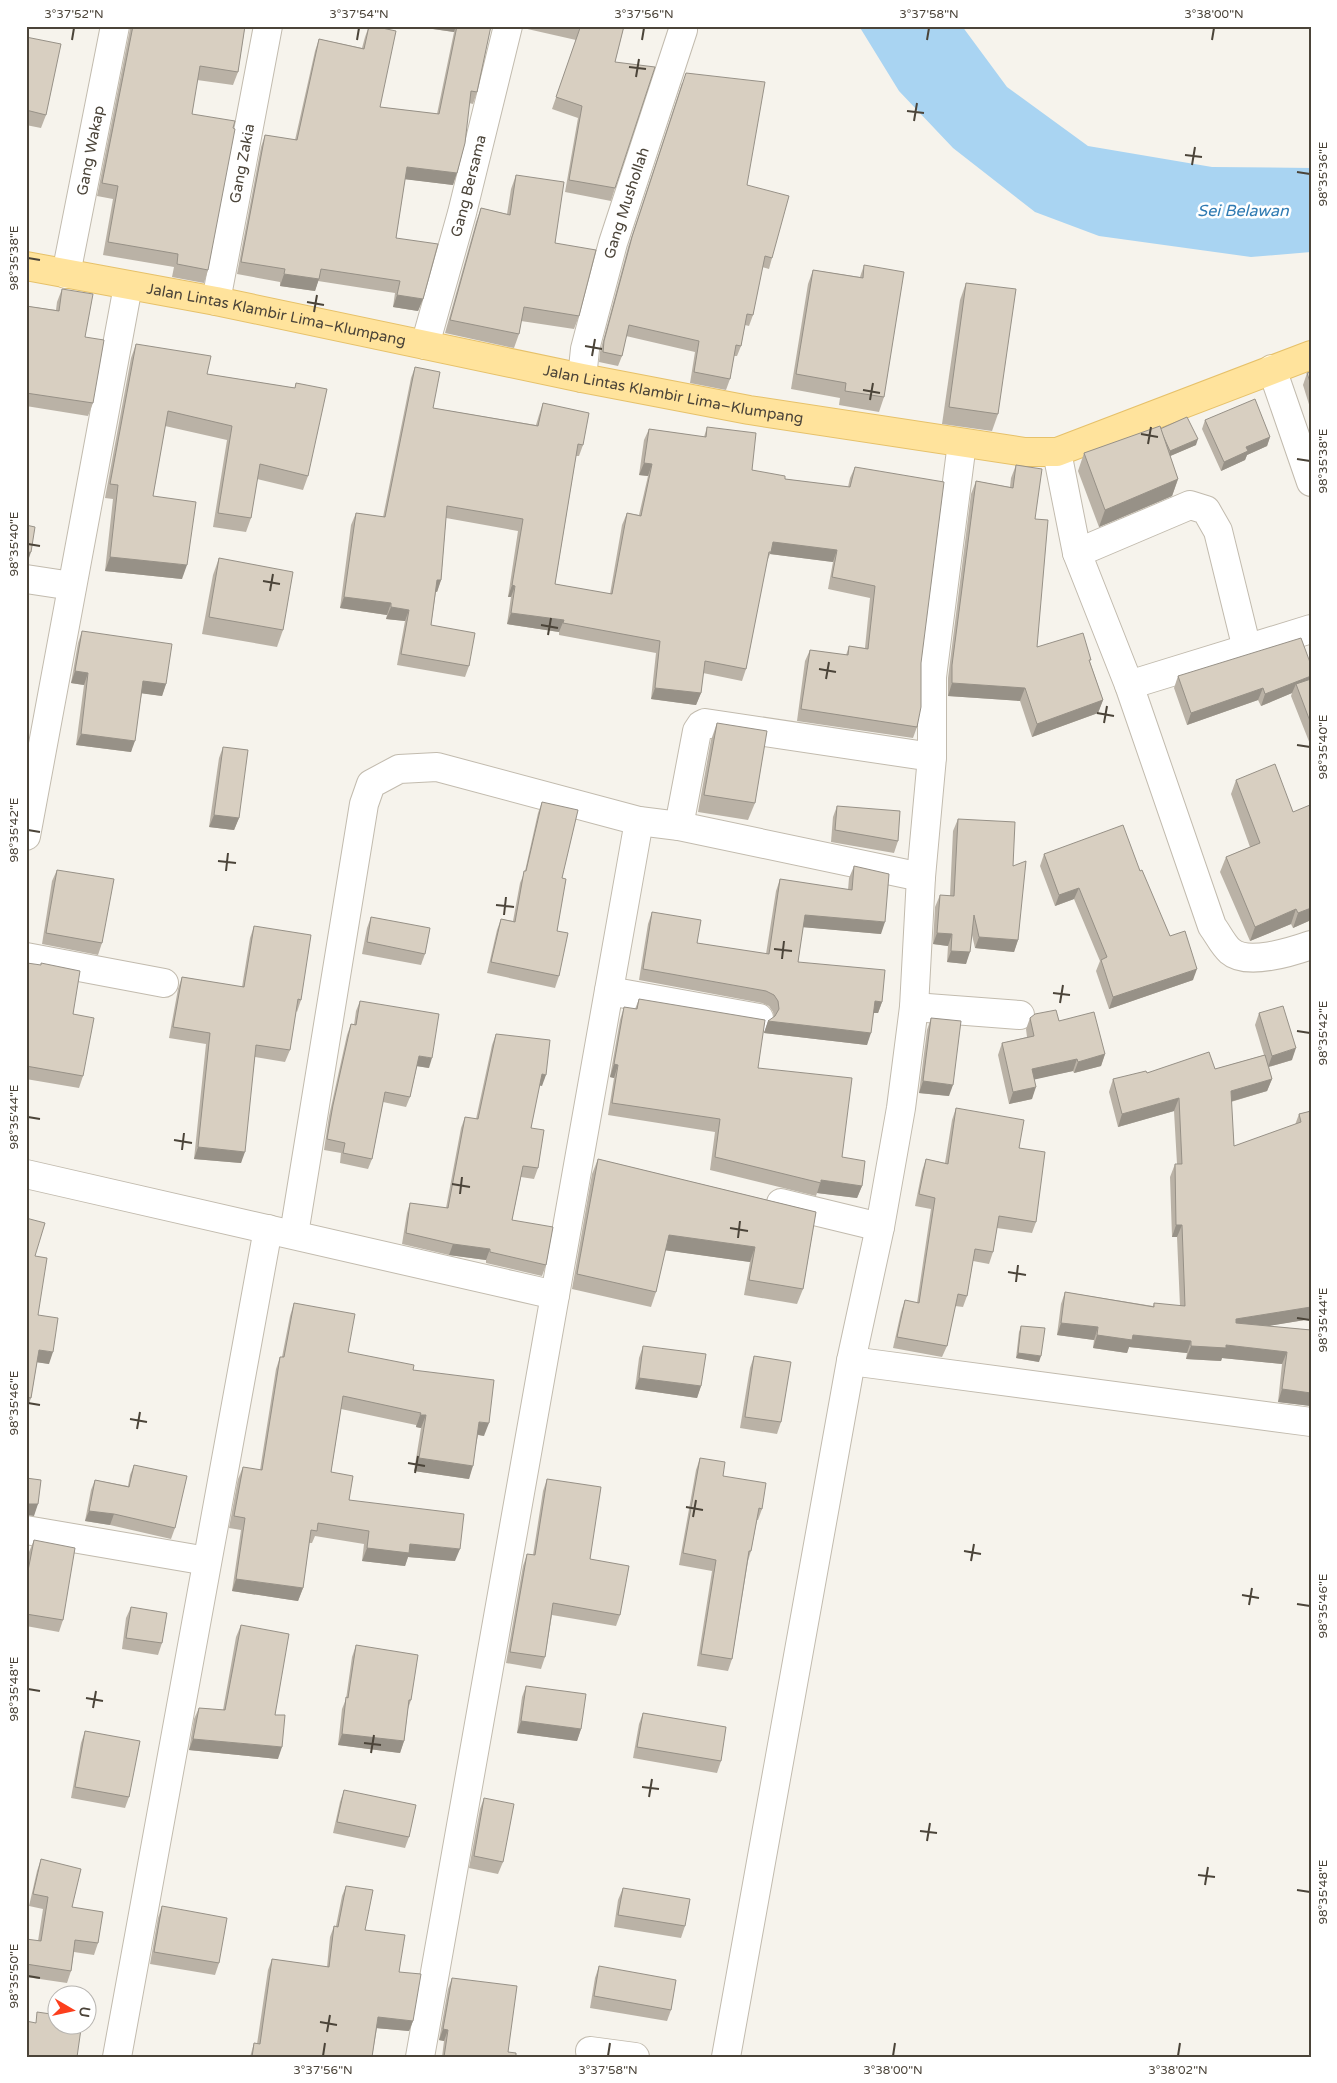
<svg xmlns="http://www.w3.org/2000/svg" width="1337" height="2083" font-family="'Varela Round',sans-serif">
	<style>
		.water { fill: #a9d4f2 }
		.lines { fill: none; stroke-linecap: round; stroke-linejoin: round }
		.minor-casing { stroke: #c2bbae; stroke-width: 30 }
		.major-casing { stroke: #e6c16a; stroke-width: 30 }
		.minor { stroke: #fff; stroke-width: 28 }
		.major { stroke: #ffe39c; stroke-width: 28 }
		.wall { fill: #bab2a6 }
		.shaded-wall { fill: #979187 }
		.building { fill: #d8cfc1; stroke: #979187 }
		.ticks { fill: none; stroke: #4b4439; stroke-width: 2 }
		.labels { text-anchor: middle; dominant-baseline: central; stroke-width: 5; stroke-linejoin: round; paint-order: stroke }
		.street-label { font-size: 15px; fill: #4b4439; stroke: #fff }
		.water-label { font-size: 16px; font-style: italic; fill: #2e7ab2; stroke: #fff }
		.neatline { fill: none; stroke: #4b4439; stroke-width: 2 }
		.ticks-label { font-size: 12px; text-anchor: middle; fill: #4b4439 }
	</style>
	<rect width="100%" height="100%" fill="#f6f3ec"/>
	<!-- water -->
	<path class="water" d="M 859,26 L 962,26 L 1007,87 L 1088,146 L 1212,167 L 1311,168 L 1311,252 L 1251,257 L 1099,236 L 1035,212 L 953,148 L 899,91 Z"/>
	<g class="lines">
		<defs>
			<g id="minor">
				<path id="s1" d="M 66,274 L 115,26"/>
				<path id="s2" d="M 216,301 L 268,26"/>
				<path id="s3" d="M 425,345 L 462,213 L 508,26"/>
				<path d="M 1272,369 L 1311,482"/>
				<path id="s4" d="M 582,378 L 585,349 L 613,243 L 683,30"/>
				<path d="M 1057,452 L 1077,553 L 1129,685 L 1212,926 C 1218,934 1223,945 1230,951 C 1247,966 1291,952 1311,945"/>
				<path d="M 1077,553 L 1190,505 L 1206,510 L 1218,531 L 1247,649"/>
				<path d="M 26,579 L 72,586"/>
				<path d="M 1129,685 L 1311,629"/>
				<path d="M 679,826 L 697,731 L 701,725 L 705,723 L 932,757"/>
				<path d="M 26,836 L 128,286"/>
				<path d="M 26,957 L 164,983"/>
				<path d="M 609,991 L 759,1018"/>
				<path d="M 914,1007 L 1020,1015"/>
				<path d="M 26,1174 L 555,1295"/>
				<path d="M 781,1203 L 880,1227"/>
				<path d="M 294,1234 L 364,804 L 371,784 L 399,769 L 437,767 L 639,821 L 679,826 L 921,877"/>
				<path d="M 851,1361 L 1311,1422"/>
				<path d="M 26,1530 L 207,1561"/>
				<path d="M 590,2051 L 635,2057"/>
				<path d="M 117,2057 L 268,1229"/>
				<path d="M 420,2057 L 639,821"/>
				<path d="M 726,2057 L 851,1361 L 880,1227 L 901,1108 L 914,1007 L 921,877 L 932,757 L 932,677 L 962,443"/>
			</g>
			<g id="major">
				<path id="s5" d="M 26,266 L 216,301 L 582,378 L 749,410 L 1025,452 L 1057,452 L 1311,355"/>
			</g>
		</defs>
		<!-- minor casing -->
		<use href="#minor" class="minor-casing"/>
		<!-- major casing -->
		<use href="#major" class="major-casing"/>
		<!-- minor -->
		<use href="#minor" class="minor"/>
		<!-- major -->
		<use href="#major" class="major"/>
	</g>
	<!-- wall -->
	<g class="wall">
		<path d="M 130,26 L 245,26 L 238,72 L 233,85 L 197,80 L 192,114 L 208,270 L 204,283 L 172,277 L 174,267 L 103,255 L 113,199 L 97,196 L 130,29 Z"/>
		<path d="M 369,26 L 380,107 L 437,114 L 454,32 L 433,29 L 433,26 L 491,26 L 477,92 L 473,104 L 469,103 L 453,185 L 405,179 L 396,238 L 423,299 L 418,311 L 393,307 L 395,293 L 318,281 L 315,291 L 280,286 L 280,282 L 237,274 L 261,147 L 265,135 L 295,140 L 315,51 L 319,39 L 362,48 L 365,37 Z"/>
		<path d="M 523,26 L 624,26 L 615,62 L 615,188 L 611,201 L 565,192 L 578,118 L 552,109 L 576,40 L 523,28 Z"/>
		<path d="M 26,37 L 46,115 L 41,128 L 26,125 Z"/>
		<path d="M 682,83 L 747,185 L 772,258 L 769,269 L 762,267 L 753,315 L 749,326 L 745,325 L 741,346 L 737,356 L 734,356 L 730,379 L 726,390 L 690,383 L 695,352 L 626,336 L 622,356 L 618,366 L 599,362 L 600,352 L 628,247 Z"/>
		<path d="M 516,175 L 555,243 L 579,316 L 574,329 L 521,321 L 519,334 L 514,348 L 445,333 L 476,222 L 481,208 L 507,214 L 511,189 Z"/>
		<path d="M 864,265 L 884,397 L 879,412 L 839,405 L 840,398 L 791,389 L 808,284 L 813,270 L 860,277 Z"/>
		<path d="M 966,283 L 998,414 L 992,431 L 942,424 L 960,300 Z"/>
		<path d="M 62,289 L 85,337 L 93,403 L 88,416 L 26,406 L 26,306 L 56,310 L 57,302 Z"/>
		<path d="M 136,344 L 207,374 L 295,388 L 296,383 L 308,476 L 303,490 L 257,479 L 251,518 L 246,532 L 213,527 L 227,440 L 165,426 L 153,496 L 182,579 L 105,571 L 113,499 L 105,498 L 131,358 Z"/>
		<path d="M 415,367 L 433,408 L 536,425 L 539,415 L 543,403 L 583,445 L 579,456 L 576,456 L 555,584 L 610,594 L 622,525 L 627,513 L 639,515 L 648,476 L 639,475 L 644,440 L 649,429 L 704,437 L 707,427 L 752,470 L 785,479 L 848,487 L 850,478 L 855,467 L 921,663 L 917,727 L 913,738 L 797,721 L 805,661 L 810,650 L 846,655 L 849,646 L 865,648 L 870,598 L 828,589 L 833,562 L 770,554 L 766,564 L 746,669 L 742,681 L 703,673 L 701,693 L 696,705 L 651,699 L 656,653 L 559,635 L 559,632 L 507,624 L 511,597 L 508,597 L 518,531 L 446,518 L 441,580 L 437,592 L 436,591 L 431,625 L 469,666 L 465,677 L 397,665 L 405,621 L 386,619 L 387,615 L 340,608 L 351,525 L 356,513 L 383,517 L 411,378 Z"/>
		<path d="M 1311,372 L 1311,411 L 1303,385 L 1307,373 Z"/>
		<path d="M 1205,420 L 1270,437 L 1267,446 L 1247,455 L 1245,460 L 1221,471 L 1202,429 Z"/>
		<path d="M 1160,429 L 1196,445 L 1170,456 L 1178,479 L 1172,496 L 1099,527 L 1078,471 L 1084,453 Z"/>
		<path d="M 1016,465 L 1035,519 L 1037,647 L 1090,662 L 1103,700 L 1098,713 L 1032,737 L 1020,701 L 948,696 L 948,678 L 971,494 L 976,481 L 1010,487 L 1011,478 Z"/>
		<path d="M 219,558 L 283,630 L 277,647 L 202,634 L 213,575 Z"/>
		<path d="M 82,631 L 166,684 L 162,696 L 142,693 L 131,752 L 76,745 L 84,685 L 71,683 L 78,643 Z"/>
		<path d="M 1311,665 L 1311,743 L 1310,744 L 1291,696 L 1292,693 L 1261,706 L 1258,700 L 1187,725 L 1174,688 L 1178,676 Z"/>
		<path d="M 717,723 L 755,803 L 748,820 L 698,812 L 711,740 Z"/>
		<path d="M 223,747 L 239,818 L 234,830 L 209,827 L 219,758 Z"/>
		<path d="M 1236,780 L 1293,812 L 1311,807 L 1311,920 L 1293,928 L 1291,924 L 1250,941 L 1220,872 L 1226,857 L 1250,847 L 1231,794 Z"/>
		<path d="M 542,802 L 562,878 L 557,931 L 559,976 L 555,988 L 487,973 L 497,930 L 501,919 L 513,921 L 520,883 L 525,871 L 538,813 Z"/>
		<path d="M 837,806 L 898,841 L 894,853 L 831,842 L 833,817 Z"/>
		<path d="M 958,819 L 1013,866 L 1018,940 L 1014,952 L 975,948 L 972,935 L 966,964 L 947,962 L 948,946 L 933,944 L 935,907 L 940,895 L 950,896 L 953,831 Z"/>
		<path d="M 1044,854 L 1140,871 L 1170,936 L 1193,980 L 1109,1009 L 1096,971 L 1100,961 L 1074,899 L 1055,906 L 1040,866 Z"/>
		<path d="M 854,866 L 881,934 L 803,927 L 798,962 L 882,1002 L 878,1013 L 873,1013 L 867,1045 L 764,1033 L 768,1021 L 774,1017 L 773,1012 L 769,1006 L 762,1003 L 639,980 L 648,924 L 652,912 L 697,943 L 766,954 L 776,891 L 780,879 L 848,890 L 849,878 Z"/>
		<path d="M 57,870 L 102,943 L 98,955 L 42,944 L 52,881 Z"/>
		<path d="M 371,917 L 425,954 L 421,965 L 362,954 L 367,928 Z"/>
		<path d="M 254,926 L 301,1000 L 297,1012 L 296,1011 L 290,1050 L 285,1062 L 255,1057 L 241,1163 L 194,1159 L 206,1044 L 169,1038 L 178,989 L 182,977 L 242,987 L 250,938 Z"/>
		<path d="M 27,963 L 73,1014 L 83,1076 L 79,1088 L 26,1079 L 26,965 Z"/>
		<path d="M 639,999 L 758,1068 L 842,1157 L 862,1186 L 857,1198 L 817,1193 L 816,1196 L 710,1170 L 715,1132 L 608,1115 L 614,1078 L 610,1077 L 620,1020 L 624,1007 L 635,1009 Z"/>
		<path d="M 360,1001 L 429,1068 L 417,1066 L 410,1097 L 406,1107 L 383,1102 L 372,1159 L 368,1169 L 340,1163 L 341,1153 L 324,1150 L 329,1116 L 347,1035 L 351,1024 L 354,1025 L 356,1011 Z"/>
		<path d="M 1259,1013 L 1292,1060 L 1269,1067 L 1272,1079 L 1267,1091 L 1231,1102 L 1234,1146 L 1295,1125 L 1299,1114 L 1311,1111 L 1311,1319 L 1267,1326 L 1311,1330 L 1311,1406 L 1278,1402 L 1282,1364 L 1222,1358 L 1221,1361 L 1186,1359 L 1187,1353 L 1129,1347 L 1127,1353 L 1093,1348 L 1094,1340 L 1057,1335 L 1061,1304 L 1065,1292 L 1153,1306 L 1154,1303 L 1180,1306 L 1177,1237 L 1172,1237 L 1170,1177 L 1175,1164 L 1177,1164 L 1174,1111 L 1118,1127 L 1109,1092 L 1113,1079 L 1147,1073 L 1215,1069 L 1264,1055 L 1255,1025 Z"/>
		<path d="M 931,1018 L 949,1096 L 919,1093 L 927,1030 Z"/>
		<path d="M 1030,1018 L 1059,1021 L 1105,1054 L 1101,1066 L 1074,1073 L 1073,1071 L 1034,1079 L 1032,1099 L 1009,1104 L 998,1055 L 1002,1043 L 1027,1037 L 1026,1029 Z"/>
		<path d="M 496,1034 L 542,1086 L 539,1085 L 531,1128 L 538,1168 L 534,1179 L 521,1177 L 512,1220 L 546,1265 L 542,1276 L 486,1263 L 486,1260 L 449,1255 L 402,1244 L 407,1213 L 410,1203 L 446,1208 L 461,1128 L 465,1117 L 476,1119 L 492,1045 Z"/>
		<path d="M 956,1108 L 1019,1148 L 1036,1222 L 1032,1233 L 997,1228 L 993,1252 L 989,1264 L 973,1261 L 967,1296 L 963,1307 L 955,1306 L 947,1346 L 942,1357 L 893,1348 L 901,1312 L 905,1300 L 917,1303 L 931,1209 L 915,1206 L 922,1171 L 926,1159 L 945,1163 L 952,1120 Z"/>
		<path d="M 598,1159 L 816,1212 L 803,1289 L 797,1304 L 744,1295 L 750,1262 L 665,1250 L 656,1292 L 651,1307 L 572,1289 L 592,1174 Z"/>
		<path d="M 26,1218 L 35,1256 L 38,1315 L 49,1364 L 37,1362 L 31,1398 L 27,1410 L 26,1409 Z"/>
		<path d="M 294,1303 L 348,1352 L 413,1370 L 484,1436 L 478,1435 L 469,1479 L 414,1471 L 421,1428 L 416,1427 L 416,1425 L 341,1409 L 331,1472 L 349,1500 L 455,1561 L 408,1557 L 405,1566 L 362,1561 L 364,1544 L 315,1536 L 312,1543 L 309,1543 L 303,1588 L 298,1601 L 232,1591 L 241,1530 L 229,1528 L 238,1479 L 243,1467 L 260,1470 L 276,1369 L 280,1357 L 282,1357 L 290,1316 Z"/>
		<path d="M 1021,1326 L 1039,1362 L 1016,1358 L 1019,1332 Z"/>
		<path d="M 643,1346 L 701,1386 L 697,1398 L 635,1389 L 639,1358 Z"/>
		<path d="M 754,1356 L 781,1422 L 777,1434 L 740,1428 L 750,1368 Z"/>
		<path d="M 700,1458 L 723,1476 L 762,1509 L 758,1520 L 757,1520 L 751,1551 L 748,1561 L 732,1659 L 728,1671 L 697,1666 L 712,1571 L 679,1565 L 696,1470 Z"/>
		<path d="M 134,1465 L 175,1528 L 171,1539 L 110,1525 L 85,1521 L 91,1490 L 95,1480 L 128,1486 L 130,1475 Z"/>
		<path d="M 547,1479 L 620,1615 L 616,1626 L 552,1615 L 545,1657 L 541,1669 L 506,1663 L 523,1566 L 527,1554 L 533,1555 L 543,1491 Z"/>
		<path d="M 34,1540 L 63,1620 L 59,1632 L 26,1626 L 26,1569 L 29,1552 Z"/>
		<path d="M 131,1607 L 162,1643 L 158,1655 L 122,1649 L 126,1618 Z"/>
		<path d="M 241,1625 L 275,1715 L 278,1759 L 189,1750 L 194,1719 L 199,1708 L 223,1710 L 236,1637 Z"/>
		<path d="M 356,1645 L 411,1700 L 408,1709 L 404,1741 L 400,1753 L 338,1745 L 342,1709 L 346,1699 L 352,1657 Z"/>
		<path d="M 526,1686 L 581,1729 L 577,1741 L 517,1733 L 522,1697 Z"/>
		<path d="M 643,1713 L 721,1761 L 717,1773 L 633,1758 L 639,1724 Z"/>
		<path d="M 85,1731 L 129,1797 L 125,1808 L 71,1798 L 81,1743 Z"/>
		<path d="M 344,1790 L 409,1837 L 405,1848 L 333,1833 L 340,1802 Z"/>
		<path d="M 484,1798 L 503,1862 L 498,1874 L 469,1868 L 480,1809 Z"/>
		<path d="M 41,1859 L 72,1907 L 98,1943 L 94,1955 L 74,1952 L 71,1971 L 67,1983 L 26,1977 L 26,1939 L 38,1941 L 43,1909 L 29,1906 L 37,1871 Z"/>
		<path d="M 346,1886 L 365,1930 L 399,1972 L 413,2021 L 409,2031 L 377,2028 L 372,2057 L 250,2057 L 254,2043 L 257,2044 L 268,1970 L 272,1959 L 327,1967 L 330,1937 L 334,1926 L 336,1926 L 342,1896 Z"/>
		<path d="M 623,1888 L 685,1926 L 681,1938 L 614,1927 L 618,1900 Z"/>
		<path d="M 162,1906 L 219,1963 L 215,1975 L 150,1964 L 158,1918 Z"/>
		<path d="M 599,1966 L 671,2010 L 667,2021 L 590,2008 L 595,1978 Z"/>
		<path d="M 452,1978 L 508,2052 L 516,2057 L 442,2057 L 444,2041 L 439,2040 L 448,1989 Z"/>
	</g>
	<!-- shaded-wall -->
	<g class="shaded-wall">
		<path d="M 433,26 L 456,26 L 454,32 L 433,29 Z"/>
		<path d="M 407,167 L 457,173 L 453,185 L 403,179 Z"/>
		<path d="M 284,274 L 319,279 L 315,291 L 280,286 Z"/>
		<path d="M 397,295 L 423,299 L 418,311 L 393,307 Z"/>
		<path d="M 1270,437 L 1267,446 L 1247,455 L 1245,460 L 1221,471 L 1224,462 L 1246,447 Z"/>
		<path d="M 1198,439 L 1196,445 L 1168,457 L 1170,451 Z"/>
		<path d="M 644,463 L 652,464 L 648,476 L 639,475 Z"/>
		<path d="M 1178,479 L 1172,496 L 1099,527 L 1105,510 Z"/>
		<path d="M 773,542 L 837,550 L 833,562 L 770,554 Z"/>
		<path d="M 31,552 L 27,564 L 26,564 L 26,553 Z"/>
		<path d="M 110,557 L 187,565 L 182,579 L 105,571 Z"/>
		<path d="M 437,580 L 441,580 L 437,592 L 433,591 Z"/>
		<path d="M 512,585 L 515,586 L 511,597 L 508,597 Z"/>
		<path d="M 344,597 L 391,603 L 387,615 L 340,608 Z"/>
		<path d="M 391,607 L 409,610 L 405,621 L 386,619 Z"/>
		<path d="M 511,613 L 564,620 L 559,632 L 507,624 Z"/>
		<path d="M 75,671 L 88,673 L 84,685 L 71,683 Z"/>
		<path d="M 1311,676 L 1311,685 L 1296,684 L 1292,693 L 1261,706 L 1265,694 Z"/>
		<path d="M 143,681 L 166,684 L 162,696 L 139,693 Z"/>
		<path d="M 952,683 L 1025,688 L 1020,701 L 948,696 Z"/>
		<path d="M 655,688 L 701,693 L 696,705 L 651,699 Z"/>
		<path d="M 1263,688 L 1258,700 L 1187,725 L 1191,713 Z"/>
		<path d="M 1103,700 L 1098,713 L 1032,737 L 1037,724 Z"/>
		<path d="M 81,734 L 135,741 L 131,752 L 76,745 Z"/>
		<path d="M 214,815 L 239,818 L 234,830 L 209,827 Z"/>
		<path d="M 1079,888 L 1074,899 L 1055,906 L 1059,895 Z"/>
		<path d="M 1311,908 L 1311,920 L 1293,928 L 1298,913 Z"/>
		<path d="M 1296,909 L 1291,924 L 1250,941 L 1255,927 Z"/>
		<path d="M 805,915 L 885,922 L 881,934 L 801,927 Z"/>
		<path d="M 937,933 L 952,934 L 948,946 L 933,944 Z"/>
		<path d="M 979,937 L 1018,940 L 1014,952 L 975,948 Z"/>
		<path d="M 951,951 L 970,952 L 966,964 L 947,962 Z"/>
		<path d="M 1197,969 L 1193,980 L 1109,1009 L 1113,997 Z"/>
		<path d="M 875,1001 L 882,1002 L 878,1013 L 870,1013 Z"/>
		<path d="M 768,1021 L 871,1033 L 867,1045 L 764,1033 Z"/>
		<path d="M 1296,1048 L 1292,1060 L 1268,1067 L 1272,1056 Z"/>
		<path d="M 1105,1054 L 1101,1066 L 1074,1073 L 1078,1062 Z"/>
		<path d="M 419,1056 L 432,1058 L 429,1068 L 416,1066 Z"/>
		<path d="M 1077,1059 L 1073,1071 L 1028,1081 L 1032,1069 Z"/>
		<path d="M 614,1064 L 618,1065 L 614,1078 L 610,1077 Z"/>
		<path d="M 542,1074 L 546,1075 L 542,1086 L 538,1085 Z"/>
		<path d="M 1272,1079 L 1267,1091 L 1226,1103 L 1231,1091 Z"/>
		<path d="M 923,1081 L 953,1085 L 949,1096 L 919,1093 Z"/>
		<path d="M 1036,1087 L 1032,1099 L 1009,1104 L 1013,1092 Z"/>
		<path d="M 1179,1098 L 1174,1111 L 1118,1127 L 1122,1114 Z"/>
		<path d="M 198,1147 L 245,1152 L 241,1163 L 194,1159 Z"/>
		<path d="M 821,1180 L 862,1186 L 857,1198 L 817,1193 Z"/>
		<path d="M 1176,1225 L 1182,1225 L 1177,1237 L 1172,1237 Z"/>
		<path d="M 669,1235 L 755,1247 L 750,1262 L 663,1250 Z"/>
		<path d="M 453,1244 L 490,1249 L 486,1260 L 449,1255 Z"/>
		<path d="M 1311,1307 L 1311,1319 L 1232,1332 L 1236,1319 Z"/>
		<path d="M 1061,1323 L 1098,1327 L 1094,1340 L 1057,1335 Z"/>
		<path d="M 1097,1335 L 1133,1335 L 1191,1341 L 1187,1353 L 1129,1347 L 1127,1353 L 1093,1348 Z"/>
		<path d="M 1226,1345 L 1287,1352 L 1282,1364 L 1222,1358 L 1221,1361 L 1186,1359 L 1191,1346 Z"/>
		<path d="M 39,1350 L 53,1352 L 49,1364 L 35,1362 Z"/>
		<path d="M 1018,1353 L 1041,1356 L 1039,1362 L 1016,1358 Z"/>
		<path d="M 639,1378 L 701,1386 L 697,1398 L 635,1389 Z"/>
		<path d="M 1282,1389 L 1311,1393 L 1311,1406 L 1278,1402 Z"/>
		<path d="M 420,1415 L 426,1415 L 421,1428 L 416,1427 Z"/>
		<path d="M 479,1422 L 489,1423 L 484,1436 L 475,1434 Z"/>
		<path d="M 419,1458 L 473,1466 L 469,1479 L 414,1471 Z"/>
		<path d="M 26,1504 L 38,1504 L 34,1516 L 26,1515 Z"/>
		<path d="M 89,1511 L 114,1514 L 110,1525 L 85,1521 Z"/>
		<path d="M 410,1544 L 460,1549 L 455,1561 L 408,1557 L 405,1566 L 362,1561 L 367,1548 Z"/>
		<path d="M 236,1579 L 303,1588 L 298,1601 L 232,1591 Z"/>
		<path d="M 521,1721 L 581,1729 L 577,1741 L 517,1733 Z"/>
		<path d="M 342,1734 L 404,1741 L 400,1753 L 338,1745 Z"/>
		<path d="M 193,1739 L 282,1747 L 278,1759 L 189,1750 Z"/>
		<path d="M 378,2017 L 413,2021 L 409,2031 L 375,2028 Z"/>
		<path d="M 443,2029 L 448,2030 L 444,2041 L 439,2040 Z"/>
	</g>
	<!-- building -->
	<g class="building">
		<path d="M 133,26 L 245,26 L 238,72 L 200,66 L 192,114 L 235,121 L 233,128 L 235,129 L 208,270 L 177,264 L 178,254 L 108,242 L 118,186 L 102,183 Z"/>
		<path d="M 369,26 L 373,26 L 396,31 L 380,107 L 439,114 L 457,26 L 491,26 L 477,92 L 471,91 L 465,143 L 457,173 L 407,167 L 396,238 L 438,244 L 423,299 L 397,295 L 400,281 L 321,269 L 319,279 L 284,274 L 285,269 L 241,262 L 265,135 L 297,140 L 319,39 L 364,49 Z"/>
		<path d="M 573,26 L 624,26 L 615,62 L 655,67 L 615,188 L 569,180 L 582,106 L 556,97 L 580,28 Z"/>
		<path d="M 26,37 L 61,44 L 46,115 L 26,110 Z"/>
		<path d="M 686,73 L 765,82 L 747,185 L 789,196 L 772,258 L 765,256 L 753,315 L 747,314 L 741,346 L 736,345 L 730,379 L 694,372 L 699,341 L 629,325 L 622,356 L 603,352 L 604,341 L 632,237 Z"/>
		<path d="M 516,175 L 564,182 L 555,243 L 596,250 L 579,316 L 524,307 L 519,334 L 450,320 L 481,208 L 510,215 Z"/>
		<path d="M 864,265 L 904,272 L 884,397 L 845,391 L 846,383 L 796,374 L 813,270 L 863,278 Z"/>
		<path d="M 966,283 L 1016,289 L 998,414 L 949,407 Z"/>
		<path d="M 62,289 L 93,294 L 85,337 L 104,340 L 93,403 L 26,393 L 26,306 L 59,311 Z"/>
		<path d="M 136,344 L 211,356 L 207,374 L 295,388 L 296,383 L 327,389 L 308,476 L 260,464 L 251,518 L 218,513 L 232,426 L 168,411 L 153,496 L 196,502 L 187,565 L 110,557 L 118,485 L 110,484 Z"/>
		<path d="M 415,367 L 440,372 L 433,408 L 538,426 L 543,403 L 589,413 L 583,445 L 578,444 L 555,584 L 612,594 L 627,513 L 641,516 L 652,464 L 644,463 L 649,429 L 706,437 L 707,427 L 756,433 L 752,470 L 785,476 L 785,479 L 850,487 L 855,467 L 944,482 L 921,663 L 921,707 L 917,727 L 801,709 L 810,650 L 848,655 L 849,646 L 868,649 L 875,586 L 832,577 L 837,550 L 773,542 L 771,552 L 769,552 L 746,669 L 705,661 L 701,693 L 655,688 L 660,641 L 563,623 L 564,620 L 511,613 L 515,586 L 512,585 L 523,519 L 447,506 L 441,580 L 437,580 L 431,625 L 475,633 L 469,666 L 401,654 L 409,610 L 391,607 L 391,603 L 344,597 L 356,513 L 385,517 Z"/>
		<path d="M 1311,372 L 1311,385 L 1307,373 Z"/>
		<path d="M 1255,399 L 1270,437 L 1246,447 L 1248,451 L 1224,462 L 1205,420 Z"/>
		<path d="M 1187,417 L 1198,439 L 1170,451 L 1160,429 Z"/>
		<path d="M 1160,426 L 1178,479 L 1105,510 L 1084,453 Z"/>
		<path d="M 1016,465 L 1042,469 L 1035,519 L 1048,520 L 1037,647 L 1083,633 L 1091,660 L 1089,660 L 1103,700 L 1037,724 L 1025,688 L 952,683 L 952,665 L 976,481 L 1013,488 Z"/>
		<path d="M 26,525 L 35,527 L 31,552 L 26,553 Z"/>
		<path d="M 219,558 L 293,572 L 283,630 L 209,617 Z"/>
		<path d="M 82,631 L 172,644 L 166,684 L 143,681 L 135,741 L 81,734 L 88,673 L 75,671 Z"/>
		<path d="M 1301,638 L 1311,665 L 1311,676 L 1265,694 L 1263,688 L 1191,713 L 1178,676 Z"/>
		<path d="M 1311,679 L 1311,724 L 1296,684 Z"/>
		<path d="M 717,723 L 767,731 L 755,803 L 704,795 Z"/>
		<path d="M 223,747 L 248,750 L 239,818 L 214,815 Z"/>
		<path d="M 1275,764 L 1293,812 L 1310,805 L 1311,807 L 1311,908 L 1298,913 L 1296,909 L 1255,927 L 1226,857 L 1260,843 L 1236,780 Z"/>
		<path d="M 542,802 L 578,810 L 562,878 L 566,879 L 557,931 L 568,933 L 559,976 L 491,962 L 501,919 L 515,922 L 524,871 L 526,871 Z"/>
		<path d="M 837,806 L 900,811 L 898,841 L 835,830 Z"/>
		<path d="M 958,819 L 1015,822 L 1013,866 L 1026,861 L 1018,940 L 979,937 L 974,915 L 970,952 L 951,951 L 952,934 L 937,933 L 940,895 L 954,896 Z"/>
		<path d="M 1123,825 L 1140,871 L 1142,870 L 1170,936 L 1185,931 L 1197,969 L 1113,997 L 1101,960 L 1107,957 L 1079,888 L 1059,895 L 1044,854 Z"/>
		<path d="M 854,866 L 889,874 L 885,922 L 805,915 L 798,962 L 885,970 L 882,1002 L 875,1001 L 871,1033 L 768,1021 L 775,1016 L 779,1009 L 778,1001 L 774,995 L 766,991 L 643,969 L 652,912 L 701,920 L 697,943 L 769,954 L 780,879 L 852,890 Z"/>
		<path d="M 57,870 L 114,879 L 102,943 L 46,933 Z"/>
		<path d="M 371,917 L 430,928 L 425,954 L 367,942 Z"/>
		<path d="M 254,926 L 311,935 L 301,1000 L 298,999 L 290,1050 L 256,1045 L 245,1152 L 198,1147 L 210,1033 L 173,1027 L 182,977 L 244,987 Z"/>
		<path d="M 27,963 L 41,965 L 41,963 L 80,971 L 73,1014 L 94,1018 L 83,1076 L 26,1066 L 26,967 Z"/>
		<path d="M 639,999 L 765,1020 L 758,1068 L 852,1078 L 842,1157 L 865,1161 L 862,1186 L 821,1180 L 821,1183 L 715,1157 L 720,1119 L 612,1103 L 618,1065 L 614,1064 L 624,1007 L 637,1009 Z"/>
		<path d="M 360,1001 L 439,1014 L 432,1058 L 419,1056 L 410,1097 L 385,1092 L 372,1159 L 343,1153 L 345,1143 L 327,1139 L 333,1105 L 351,1024 L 356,1025 Z"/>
		<path d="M 1283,1006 L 1296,1048 L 1272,1056 L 1259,1013 Z"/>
		<path d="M 1056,1010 L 1059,1021 L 1094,1012 L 1105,1054 L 1078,1062 L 1077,1059 L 1032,1069 L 1036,1087 L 1013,1092 L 1002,1043 L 1034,1036 L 1030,1018 L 1035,1014 Z"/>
		<path d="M 931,1018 L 961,1021 L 953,1085 L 923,1081 Z"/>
		<path d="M 496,1034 L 550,1040 L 546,1075 L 542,1074 L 531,1128 L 544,1130 L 538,1168 L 523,1166 L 512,1220 L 553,1227 L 546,1265 L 490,1252 L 490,1249 L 453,1244 L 406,1233 L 410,1203 L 448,1208 L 465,1117 L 478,1119 Z"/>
		<path d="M 1209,1052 L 1215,1069 L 1265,1055 L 1272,1079 L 1231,1091 L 1234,1146 L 1301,1122 L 1299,1114 L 1311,1111 L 1311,1307 L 1236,1319 L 1236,1323 L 1311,1330 L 1311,1393 L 1282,1389 L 1287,1352 L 1226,1345 L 1226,1348 L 1191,1346 L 1191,1341 L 1133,1335 L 1132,1340 L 1097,1335 L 1098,1327 L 1061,1323 L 1065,1292 L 1154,1307 L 1154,1303 L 1185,1306 L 1182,1225 L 1176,1225 L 1175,1164 L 1182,1164 L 1179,1098 L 1122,1114 L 1113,1079 L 1146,1071 L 1147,1073 Z"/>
		<path d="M 956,1108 L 1024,1120 L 1019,1148 L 1045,1152 L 1036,1222 L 999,1216 L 993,1252 L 975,1249 L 967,1296 L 958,1294 L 947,1346 L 897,1337 L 905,1300 L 919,1303 L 935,1198 L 919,1194 L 926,1159 L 948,1164 Z"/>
		<path d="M 598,1159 L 816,1212 L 803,1289 L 749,1280 L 755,1247 L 669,1235 L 656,1292 L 577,1274 Z"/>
		<path d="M 26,1218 L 45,1223 L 35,1256 L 47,1258 L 38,1315 L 58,1318 L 53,1352 L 39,1350 L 31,1398 L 26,1397 Z"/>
		<path d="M 294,1303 L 355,1314 L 348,1352 L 414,1365 L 413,1370 L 494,1380 L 489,1423 L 479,1422 L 473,1466 L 419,1458 L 426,1415 L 420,1415 L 421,1413 L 343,1396 L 331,1472 L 353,1476 L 349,1500 L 464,1514 L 460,1549 L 410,1544 L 409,1553 L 367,1548 L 369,1531 L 318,1523 L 317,1531 L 311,1530 L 303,1588 L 236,1579 L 245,1518 L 234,1516 L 243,1467 L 262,1470 L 280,1357 L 284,1357 Z"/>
		<path d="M 1021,1326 L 1045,1328 L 1041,1356 L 1018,1353 Z"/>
		<path d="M 643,1346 L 706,1354 L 701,1386 L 639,1378 Z"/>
		<path d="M 754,1356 L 791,1362 L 781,1422 L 745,1417 Z"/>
		<path d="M 700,1458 L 725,1462 L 723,1476 L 766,1483 L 762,1509 L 759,1508 L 751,1551 L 749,1551 L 732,1659 L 701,1654 L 716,1560 L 683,1553 Z"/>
		<path d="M 134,1465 L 187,1476 L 175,1528 L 114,1514 L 89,1511 L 95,1480 L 129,1487 Z"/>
		<path d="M 26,1478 L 41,1480 L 38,1504 L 26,1504 Z"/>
		<path d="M 547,1479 L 601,1487 L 590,1559 L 629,1566 L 620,1615 L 553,1603 L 545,1657 L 510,1652 L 527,1554 L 535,1555 Z"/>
		<path d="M 34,1540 L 75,1548 L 63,1620 L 26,1614 L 26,1581 Z"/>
		<path d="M 131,1607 L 167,1613 L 162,1643 L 126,1638 Z"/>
		<path d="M 241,1625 L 289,1634 L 275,1715 L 285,1715 L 282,1747 L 193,1739 L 199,1708 L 225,1710 Z"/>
		<path d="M 356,1645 L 418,1655 L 411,1700 L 409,1700 L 404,1741 L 342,1734 L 346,1697 L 348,1698 Z"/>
		<path d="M 526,1686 L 586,1694 L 581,1729 L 521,1721 Z"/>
		<path d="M 643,1713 L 726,1727 L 721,1761 L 637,1747 Z"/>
		<path d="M 85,1731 L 140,1741 L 129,1797 L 75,1787 Z"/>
		<path d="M 344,1790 L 416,1805 L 409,1837 L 337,1822 Z"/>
		<path d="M 484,1798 L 514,1804 L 503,1862 L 474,1856 Z"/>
		<path d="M 41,1859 L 81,1869 L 72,1907 L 103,1912 L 98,1943 L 75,1940 L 71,1971 L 26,1964 L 26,1939 L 41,1941 L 48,1897 L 33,1894 Z"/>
		<path d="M 346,1886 L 373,1890 L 365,1930 L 405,1935 L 399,1972 L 421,1974 L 413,2021 L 378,2017 L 372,2057 L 252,2057 L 254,2043 L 260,2044 L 272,1959 L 329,1967 L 334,1926 L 338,1927 Z"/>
		<path d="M 623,1888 L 690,1899 L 685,1926 L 618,1915 Z"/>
		<path d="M 162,1906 L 227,1918 L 219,1963 L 154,1952 Z"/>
		<path d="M 599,1966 L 676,1980 L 671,2010 L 594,1996 Z"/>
		<path d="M 452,1978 L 517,1986 L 508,2052 L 516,2053 L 516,2057 L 444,2057 L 448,2030 L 443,2029 Z"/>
		<path d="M 37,2012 L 58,2015 L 58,2026 L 64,2026 L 64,2027 L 81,2029 L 77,2057 L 26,2057 L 26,2021 L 36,2023 Z"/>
	</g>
	<!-- ticks -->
	<path class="ticks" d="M 72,40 L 74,28M 357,40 L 359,28M 642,40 L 644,28M 927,40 L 929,28M 1212,40 L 1214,28M 629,67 L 646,69M 636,77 L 639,59M 907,111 L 924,113M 914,121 L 917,103M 1185,155 L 1202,157M 1192,165 L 1195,147M 1297,172 L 1310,174M 28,258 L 40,260M 307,302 L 324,305M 314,312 L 317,295M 585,346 L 602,349M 592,356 L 595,339M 863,390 L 880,393M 870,400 L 873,383M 1141,434 L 1158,437M 1148,444 L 1151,427M 1297,459 L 1310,461M 28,544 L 40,546M 263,581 L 280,584M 270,591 L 273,574M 541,625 L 558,628M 548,635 L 551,618M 819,669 L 836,672M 826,679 L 829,662M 1097,713 L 1114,716M 1104,723 L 1107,706M 1297,745 L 1310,747M 28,830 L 40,832M 218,861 L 236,863M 226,871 L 228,853M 496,905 L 514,907M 504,915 L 506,897M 774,949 L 792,951M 782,959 L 784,941M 1053,993 L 1070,995M 1060,1003 L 1063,985M 1297,1031 L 1310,1033M 28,1117 L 40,1119M 174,1140 L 192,1143M 182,1150 L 184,1133M 452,1184 L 470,1187M 460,1194 L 462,1177M 730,1228 L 748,1231M 738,1238 L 740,1221M 1008,1272 L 1026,1275M 1016,1282 L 1018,1265M 1297,1318 L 1310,1320M 28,1403 L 40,1405M 130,1419 L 147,1422M 137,1429 L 140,1412M 408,1463 L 425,1466M 415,1473 L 418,1456M 686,1507 L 703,1510M 693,1517 L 696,1500M 964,1551 L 981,1554M 971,1561 L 974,1544M 1242,1595 L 1259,1598M 1297,1604 L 1310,1606M 1249,1605 L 1252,1588M 28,1689 L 40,1691M 86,1698 L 103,1701M 93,1708 L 96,1691M 364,1743 L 381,1745M 371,1753 L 374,1735M 642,1787 L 659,1789M 649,1797 L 652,1779M 920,1831 L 937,1833M 927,1841 L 930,1823M 1198,1875 L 1215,1877M 1205,1885 L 1208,1867M 1297,1890 L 1310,1892M 28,1976 L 40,1978M 320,2022 L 337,2025M 327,2032 L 330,2015M 323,2056 L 325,2043M 608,2056 L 610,2043M 893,2056 L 895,2043M 1178,2056 L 1180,2043"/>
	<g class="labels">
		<!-- street labels -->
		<g class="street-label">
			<text stroke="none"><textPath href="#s1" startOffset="126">Gang Wakap</textPath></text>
			<text stroke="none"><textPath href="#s2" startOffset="140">Gang Zakia</textPath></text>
			<text stroke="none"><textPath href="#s3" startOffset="165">Gang Bersama</textPath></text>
			<text stroke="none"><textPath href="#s4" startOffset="181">Gang Mushollah</textPath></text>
			<text stroke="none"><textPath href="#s5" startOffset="255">Jalan Lintas Klambir Lima–Klumpang</textPath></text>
			<text stroke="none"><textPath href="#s5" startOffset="660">Jalan Lintas Klambir Lima–Klumpang</textPath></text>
		</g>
		<!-- water labels -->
		<g class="water-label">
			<text x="1243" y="211">Sei Belawan</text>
		</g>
	</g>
	<!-- border -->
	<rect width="1337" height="2083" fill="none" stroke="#ffffff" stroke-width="55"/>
	<!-- north arrow -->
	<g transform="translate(72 2010) rotate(99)"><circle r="24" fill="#ffffff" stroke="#b7b4b0"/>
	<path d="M0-4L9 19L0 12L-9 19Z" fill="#fc3f1d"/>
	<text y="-8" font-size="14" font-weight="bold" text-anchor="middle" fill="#4b4439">U</text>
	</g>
	<rect x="28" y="28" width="1282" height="2028" class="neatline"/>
	<g class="ticks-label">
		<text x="74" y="18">3°37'52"N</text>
		<text x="359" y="18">3°37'54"N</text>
		<text x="644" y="18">3°37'56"N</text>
		<text x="929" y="18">3°37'58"N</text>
		<text x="1214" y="18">3°38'00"N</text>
		<text transform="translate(1323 174) rotate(-90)" y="4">98°35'36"E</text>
		<text transform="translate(14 258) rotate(-90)" y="4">98°35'38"E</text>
		<text transform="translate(1323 461) rotate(-90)" y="4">98°35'38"E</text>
		<text transform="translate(14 544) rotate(-90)" y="4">98°35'40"E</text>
		<text transform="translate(1323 747) rotate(-90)" y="4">98°35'40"E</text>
		<text transform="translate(14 830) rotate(-90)" y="4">98°35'42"E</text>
		<text transform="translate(1323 1033) rotate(-90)" y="4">98°35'42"E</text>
		<text transform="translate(14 1117) rotate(-90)" y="4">98°35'44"E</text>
		<text transform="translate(1323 1320) rotate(-90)" y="4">98°35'44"E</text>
		<text transform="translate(14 1403) rotate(-90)" y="4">98°35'46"E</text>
		<text transform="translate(1323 1606) rotate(-90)" y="4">98°35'46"E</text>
		<text transform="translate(14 1689) rotate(-90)" y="4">98°35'48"E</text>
		<text transform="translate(1323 1892) rotate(-90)" y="4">98°35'48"E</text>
		<text transform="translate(14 1976) rotate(-90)" y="4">98°35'50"E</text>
		<text x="323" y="2074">3°37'56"N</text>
		<text x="608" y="2074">3°37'58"N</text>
		<text x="893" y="2074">3°38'00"N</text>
		<text x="1178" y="2074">3°38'02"N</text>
	</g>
</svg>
